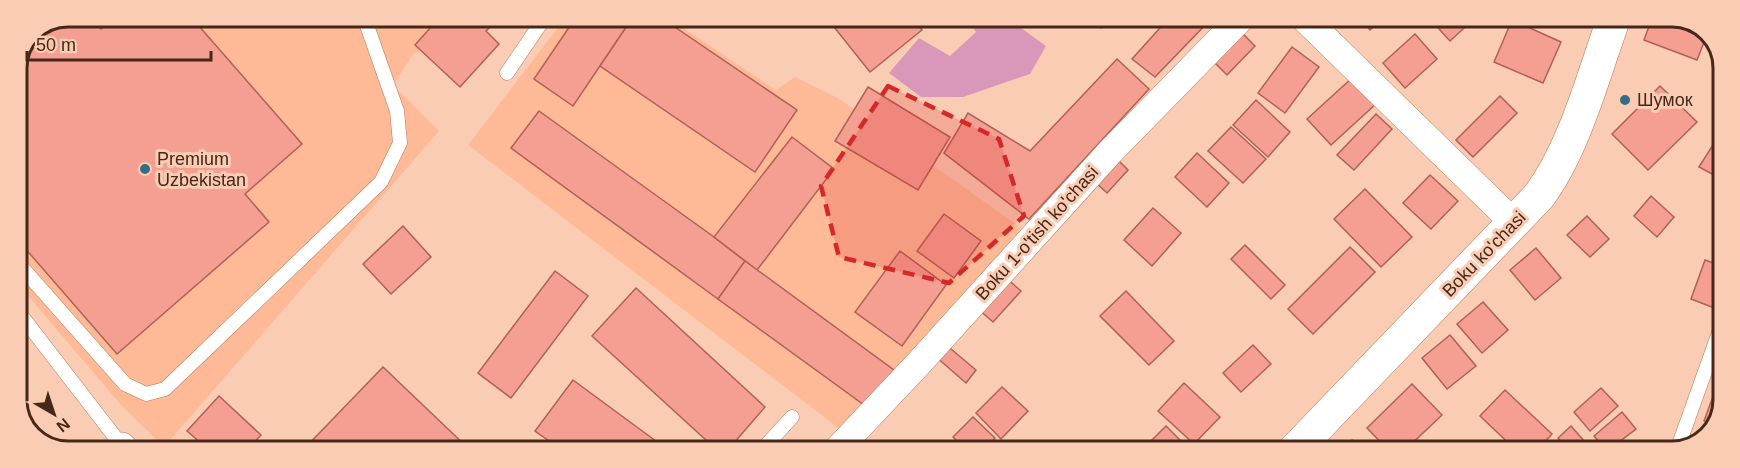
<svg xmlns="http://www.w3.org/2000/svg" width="1740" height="468" font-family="Arial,sans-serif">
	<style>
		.built { fill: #feb996 }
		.green { fill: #d998b9 }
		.building { fill: #f59f93; stroke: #b06056; stroke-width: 1.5 }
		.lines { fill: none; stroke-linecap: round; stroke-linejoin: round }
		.service-casing { stroke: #bd754f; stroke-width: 15 }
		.minor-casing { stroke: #bd754f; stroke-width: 28 }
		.tertiary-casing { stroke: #bd754f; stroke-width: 34 }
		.service { stroke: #fff; stroke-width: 14 }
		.minor { stroke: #fff; stroke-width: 27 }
		.tertiary { stroke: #fff; stroke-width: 33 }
		.marked { fill: #d62828; fill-opacity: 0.2; stroke: #d62828; stroke-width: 4.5; stroke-dasharray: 12 8; stroke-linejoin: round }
		.poi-dot { fill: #336e86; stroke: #fbccb4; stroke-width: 2 }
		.labels { text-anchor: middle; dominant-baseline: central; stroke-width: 6; stroke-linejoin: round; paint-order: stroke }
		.poi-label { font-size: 18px; fill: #462818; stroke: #fbccb4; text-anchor: start }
		.street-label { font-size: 18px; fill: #462818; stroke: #fbccb4 }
		.rim { fill: none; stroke: #462818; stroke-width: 3 }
	</style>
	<rect width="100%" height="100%" fill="#fbccb4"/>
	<!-- built -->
	<g class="built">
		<path d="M 68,17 L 495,17 L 413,54 L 393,85 L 439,131 L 164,447 L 122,406 L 17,283 L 17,68 L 32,31 Z"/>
		<path d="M 566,17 L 667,17 L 776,90 L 795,77 L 838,98 L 1021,228 L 849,436 L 468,145 Z"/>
	</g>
	<!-- green -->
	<path class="green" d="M 965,17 L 1006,17 L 1046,46 L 1030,74 L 963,97 L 921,97 L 889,73 L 919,38 L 950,56 L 976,32 Z"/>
	<!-- building -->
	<g class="building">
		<path d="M 68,16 L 90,17 L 101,29 L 116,17 L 191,17 L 302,144 L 245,194 L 269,222 L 117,354 L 17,239 L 17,68 L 32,31 Z"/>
		<path d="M 440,17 L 500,17 L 486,31 L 499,44 L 460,87 L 415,45 Z"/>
		<path d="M 576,17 L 633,17 L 573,106 L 534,79 Z"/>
		<path d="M 633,17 L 660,17 L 797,110 L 755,172 L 600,66 Z"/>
		<path d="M 826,17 L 911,17 L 922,30 L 870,72 Z"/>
		<path d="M 1082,18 L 1107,18 L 1101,28 Z"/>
		<path d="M 1169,18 L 1205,18 L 1209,21 L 1155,77 L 1132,59 Z"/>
		<path d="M 1360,18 L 1384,18 L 1370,30 Z"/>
		<path d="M 1429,18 L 1475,18 L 1450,41 Z"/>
		<path d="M 1551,18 L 1567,18 L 1565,24 Z"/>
		<path d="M 1652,18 L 1685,18 L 1708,32 L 1697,60 L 1644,40 Z"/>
		<path d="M 1512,20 L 1561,42 L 1543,83 L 1494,62 Z"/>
		<path d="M 1239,30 L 1255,46 L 1227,75 L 1211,59 Z"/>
		<path d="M 1415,34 L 1437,59 L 1405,88 L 1383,63 Z"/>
		<path d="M 1292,47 L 1319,67 L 1285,113 L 1258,93 Z"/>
		<path d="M 1117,59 L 1149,89 L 1029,219 L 944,153 L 968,113 L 1030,151 Z"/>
		<path d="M 1353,77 L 1377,103 L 1331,145 L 1307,119 Z"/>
		<path d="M 1660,86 L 1697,122 L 1648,170 L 1612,134 Z"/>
		<path d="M 868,87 L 950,137 L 918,190 L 835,141 Z"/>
		<path d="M 1500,96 L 1517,113 L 1473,157 L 1456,140 Z"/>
		<path d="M 1256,100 L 1290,132 L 1268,157 L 1233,125 Z"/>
		<path d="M 539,111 L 714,237 L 745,261 L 718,299 L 511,148 Z"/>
		<path d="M 1376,114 L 1392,129 L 1354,170 L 1337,155 Z"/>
		<path d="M 1231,127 L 1266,159 L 1243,183 L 1208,151 Z"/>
		<path d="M 1723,129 L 1723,161 L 1714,175 L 1699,167 Z"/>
		<path d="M 792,137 L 834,169 L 757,270 L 714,237 Z"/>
		<path d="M 1197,153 L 1229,183 L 1207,207 L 1175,177 Z"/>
		<path d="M 1114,156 L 1128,170 L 1107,193 L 1092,179 Z"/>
		<path d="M 1430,175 L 1458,201 L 1431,229 L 1403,203 Z"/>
		<path d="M 1365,189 L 1412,237 L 1381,267 L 1334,219 Z"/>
		<path d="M 1651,196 L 1674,217 L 1657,237 L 1634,216 Z"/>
		<path d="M 1153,208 L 1181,233 L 1152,266 L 1124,240 Z"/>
		<path d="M 944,214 L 981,241 L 954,278 L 917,251 Z"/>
		<path d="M 1587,216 L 1609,239 L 1590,257 L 1567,235 Z"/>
		<path d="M 403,226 L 431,257 L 391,294 L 363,264 Z"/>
		<path d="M 1245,245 L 1285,285 L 1271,299 L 1231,259 Z"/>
		<path d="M 1350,247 L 1375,272 L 1313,334 L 1288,309 Z"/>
		<path d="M 1536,248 L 1561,278 L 1535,300 L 1510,270 Z"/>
		<path d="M 900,251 L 946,285 L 902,346 L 855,312 Z"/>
		<path d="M 1705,260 L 1722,266 L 1722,295 L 1717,309 L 1691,299 Z"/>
		<path d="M 745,261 L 898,373 L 871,410 L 718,299 Z"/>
		<path d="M 555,271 L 588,296 L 511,398 L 478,373 Z"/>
		<path d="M 1005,277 L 1021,291 L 993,322 L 977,308 Z"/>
		<path d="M 636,288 L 765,407 L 727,451 L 718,451 L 592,336 Z"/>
		<path d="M 1126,291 L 1174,341 L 1149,365 L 1100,316 Z"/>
		<path d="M 1483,302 L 1508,330 L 1482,353 L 1457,324 Z"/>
		<path d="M 1450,335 L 1476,366 L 1447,389 L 1422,358 Z"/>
		<path d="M 945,344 L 976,370 L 966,383 L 935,356 Z"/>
		<path d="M 1253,345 L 1271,364 L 1241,392 L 1223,373 Z"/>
		<path d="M 383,367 L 470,450 L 303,450 Z"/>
		<path d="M 573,380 L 668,450 L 562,450 L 535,431 Z"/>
		<path d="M 1184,383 L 1220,417 L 1194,444 L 1158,411 Z"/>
		<path d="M 1412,384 L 1442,415 L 1404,451 L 1389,451 L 1367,428 Z"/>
		<path d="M 1002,387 L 1028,411 L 1001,439 L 976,413 Z"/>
		<path d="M 1601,388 L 1618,406 L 1590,431 L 1574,412 Z"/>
		<path d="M 1505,390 L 1552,434 L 1536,451 L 1517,451 L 1480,416 Z"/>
		<path d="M 1715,391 L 1722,393 L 1722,413 L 1714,424 L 1704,421 Z"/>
		<path d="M 219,396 L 261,435 L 247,450 L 209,450 L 187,431 Z"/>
		<path d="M 1622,412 L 1636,429 L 1607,451 L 1594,436 Z"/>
		<path d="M 973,417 L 995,438 L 983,451 L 967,451 L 953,437 Z"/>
		<path d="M 1166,426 L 1190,450 L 1188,451 L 1154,451 L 1147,445 Z"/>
		<path d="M 1571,426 L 1593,451 L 1570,451 L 1558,438 Z"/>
		<path d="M 1352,440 L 1363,451 L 1341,451 Z"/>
	</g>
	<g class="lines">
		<defs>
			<g id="service">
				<path d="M 507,73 L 545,17"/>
				<path d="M 17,262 L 125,384 L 146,394 L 165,389 L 381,182 L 400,143 L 397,111 L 364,17"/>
				<path d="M 17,310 L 122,446"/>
				<path d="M 1677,450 L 1722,324"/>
				<path d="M 761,451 L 792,417"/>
			</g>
			<g id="minor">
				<path d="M 1304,18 L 1514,223"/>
				<path d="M 122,446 L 126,450"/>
				<path d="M 836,451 L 919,363 L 1109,153 L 1241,18"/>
			</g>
			<path id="tertiary" d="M 1294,451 L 1539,196 C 1575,147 1593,76 1614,18"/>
		</defs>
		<!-- service casing -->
		<use href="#service" class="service-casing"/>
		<!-- minor casing -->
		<use href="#minor" class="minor-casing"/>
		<!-- tertiary casing -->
		<use href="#tertiary" class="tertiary-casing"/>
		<!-- service -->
		<use href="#service" class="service"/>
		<!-- minor -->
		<use href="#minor" class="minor"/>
		<!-- tertiary -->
		<use href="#tertiary" class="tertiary"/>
	</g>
	<!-- marked area -->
	<path class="marked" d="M 888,86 L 999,139 L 1024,216 L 949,283 L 839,257 L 821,186 Z"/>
	<!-- markers -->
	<g class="poi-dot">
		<circle cx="1625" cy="100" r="6"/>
		<circle cx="145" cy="169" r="6"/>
	</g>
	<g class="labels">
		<!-- poi labels -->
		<g class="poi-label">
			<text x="1637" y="100">Шумок</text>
			<text x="157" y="159">Premium<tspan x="157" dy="21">Uzbekistan</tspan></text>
		</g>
		<!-- street labels -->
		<g class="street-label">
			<text transform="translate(1037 233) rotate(-48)">Boku 1-o'tish ko'chasi</text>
			<text transform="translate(1484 254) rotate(-46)">Boku ko'chasi</text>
		</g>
	</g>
	<!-- crop -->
	<path d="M0 0H1740V468H0ZM68 27H1672A41 41 0 0 1 1713 68V400A41 41 0 0 1 1672 441H68A41 41 0 0 1 27 400V68A41 41 0 0 1 68 27Z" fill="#fbccb4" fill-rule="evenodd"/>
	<path class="rim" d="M68 27H1672A41 41 0 0 1 1713 68V400A41 41 0 0 1 1672 441H68A41 41 0 0 1 27 400V68A41 41 0 0 1 68 27Z"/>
	<!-- north arrow -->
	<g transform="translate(54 414) rotate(141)" stroke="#fbccb4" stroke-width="4.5" paint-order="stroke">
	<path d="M0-4.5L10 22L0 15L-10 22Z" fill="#462818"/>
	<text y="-9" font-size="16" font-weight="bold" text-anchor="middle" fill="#462818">N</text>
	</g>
	<!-- scale -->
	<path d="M27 51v9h184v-9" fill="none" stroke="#462818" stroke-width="3"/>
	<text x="36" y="51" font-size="18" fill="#462818" stroke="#fbccb4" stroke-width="4.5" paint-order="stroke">50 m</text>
</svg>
